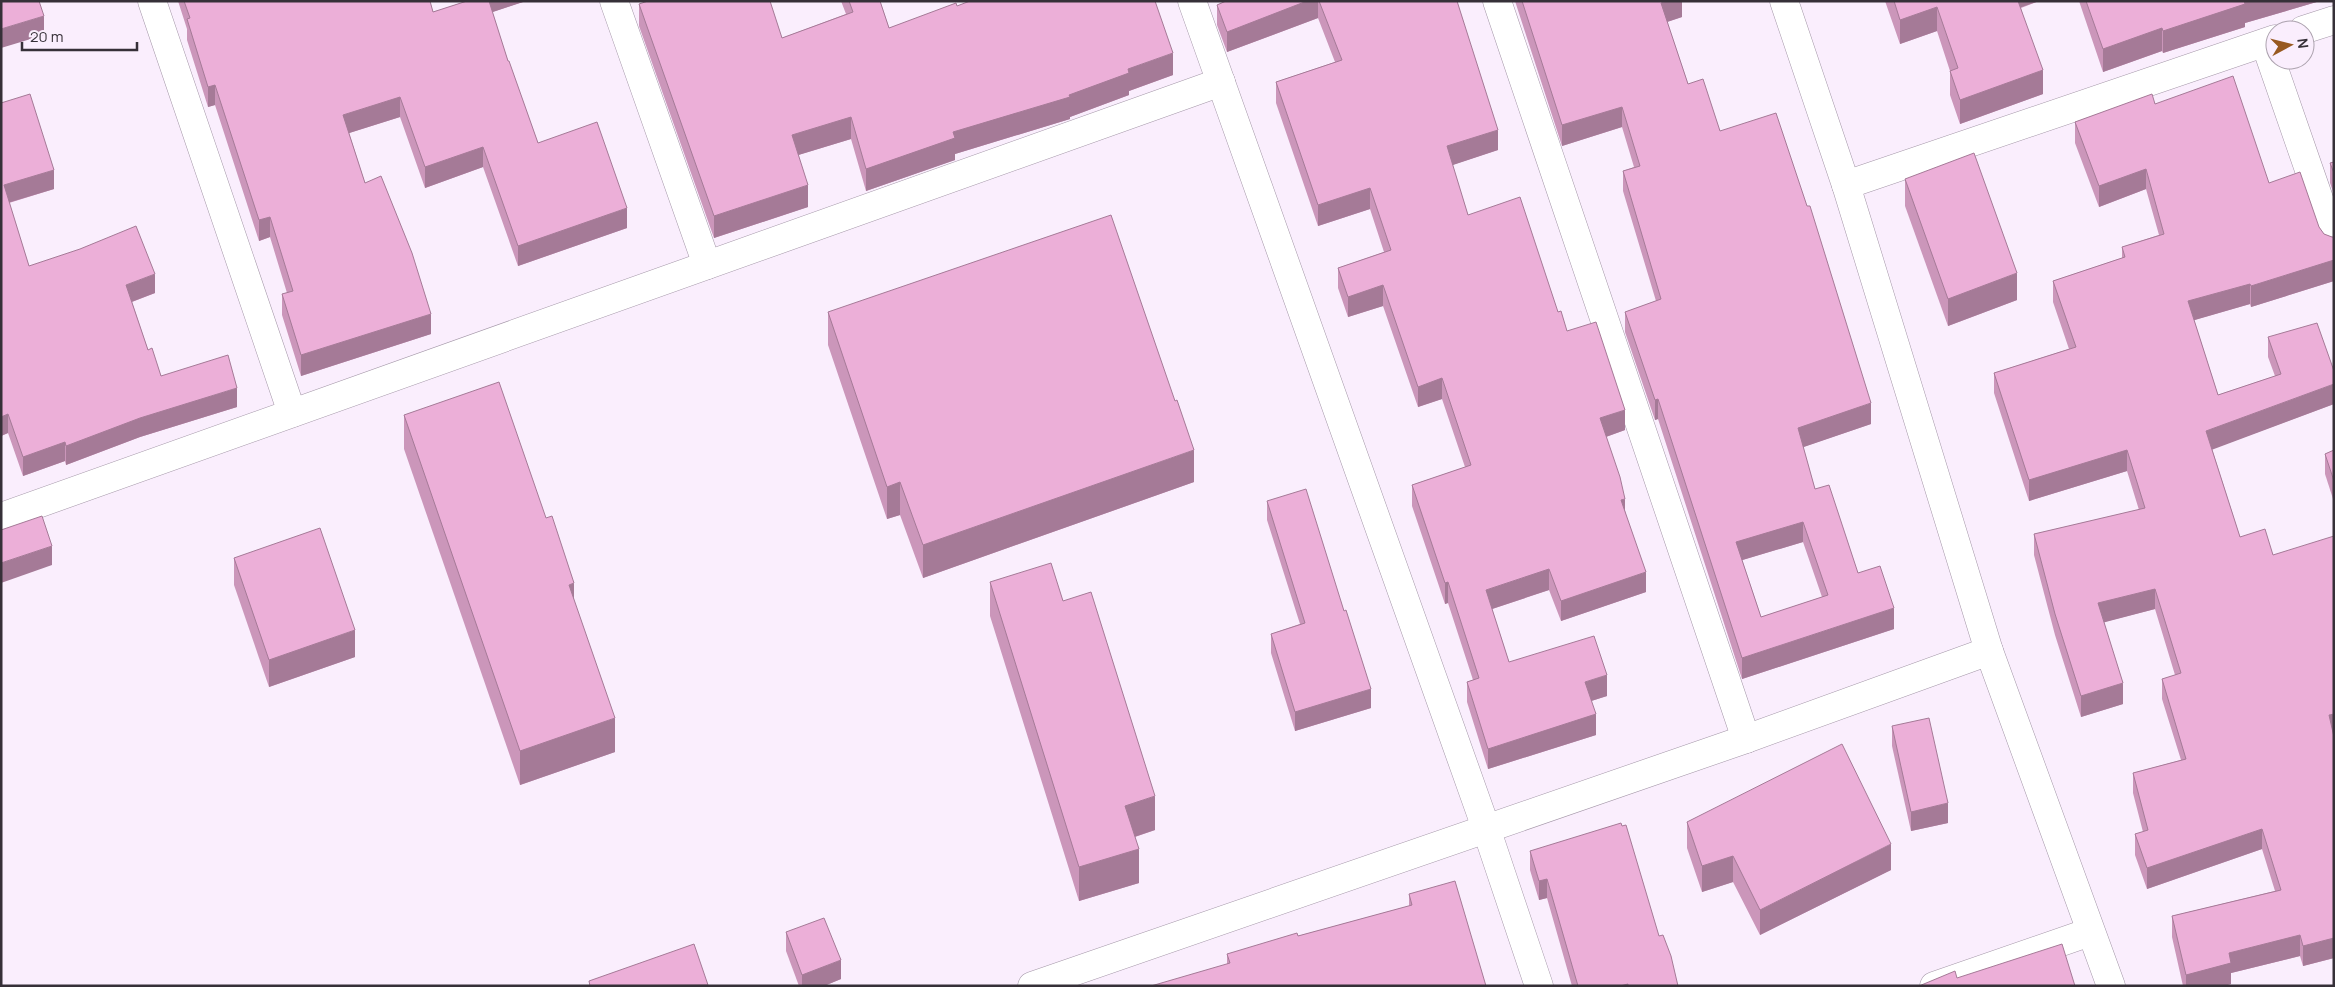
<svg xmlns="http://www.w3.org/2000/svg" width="2335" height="987" font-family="Manrope,sans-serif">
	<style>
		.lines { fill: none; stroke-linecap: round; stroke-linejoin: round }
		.street-casing { stroke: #a497a8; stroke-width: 29 }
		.street { stroke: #fff; stroke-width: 28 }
		.wall { fill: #cb96ba; fill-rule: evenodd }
		.shaded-wall { fill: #a57a97 }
		.building { fill: #ecafd8; stroke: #a57a97; fill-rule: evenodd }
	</style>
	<rect width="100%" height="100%" fill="#faeefd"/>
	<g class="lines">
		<defs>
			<g id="street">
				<path d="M 152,1 L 292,413"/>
				<path d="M 614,1 L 707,265"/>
				<path d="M 1192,1 L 1486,828 L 1539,986"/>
				<path d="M 1497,1 L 1746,739"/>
				<path d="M 1784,1 L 1846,185 L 1989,651 L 2111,986"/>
				<path d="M 2303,30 L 2334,20"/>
				<path d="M 2265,43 L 2334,242"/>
				<path d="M 1846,185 L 2275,39"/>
				<path d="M 1,517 L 1221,82"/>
				<path d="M 1032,986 L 1746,739 L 1989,651"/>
				<path d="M 1934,986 L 2090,932"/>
			</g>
		</defs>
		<!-- street casing -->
		<use href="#street" class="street-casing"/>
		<!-- street -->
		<use href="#street" class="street"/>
	</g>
	<!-- wall -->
	<g class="wall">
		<path d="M 178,1 L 430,1 L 433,12 L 467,1 L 526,1 L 492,12 L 508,61 L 538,143 L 627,228 L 518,266 L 483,167 L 425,188 L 400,117 L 349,133 L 365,183 L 431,334 L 301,376 L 282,315 L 282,294 L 287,293 L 270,237 L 259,241 L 215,105 L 208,107 L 187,40 L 187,29 Z"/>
		<path d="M 841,1 L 880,1 L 889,28 L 957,6 L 1173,75 L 1129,91 L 1129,95 L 1070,117 L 1070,119 L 955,154 L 955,160 L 866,191 L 851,139 L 798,155 L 808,207 L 714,238 L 639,26 L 639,4 L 782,38 L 846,14 Z"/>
		<path d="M 1226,1 L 1457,1 L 1498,150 L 1452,165 L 1468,215 L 1558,312 L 1567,331 L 1625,430 L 1606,437 L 1646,592 L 1561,621 L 1549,590 L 1492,609 L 1509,662 L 1607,696 L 1591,701 L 1596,735 L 1488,769 L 1467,702 L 1467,682 L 1473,680 L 1448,603 L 1445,604 L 1412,506 L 1412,485 L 1465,467 L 1442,399 L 1418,407 L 1383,306 L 1348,317 L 1338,288 L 1338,268 L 1384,252 L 1370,209 L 1318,226 L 1276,103 L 1276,82 L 1335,62 L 1318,18 L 1227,52 L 1217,25 L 1217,5 Z"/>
		<path d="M 1515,1 L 1682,1 L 1682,17 L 1667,22 L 1688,84 L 1720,131 L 1871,424 L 1803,447 L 1815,489 L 1858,573 L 1894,629 L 1742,679 L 1658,419 L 1655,420 L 1625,332 L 1625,312 L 1656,301 L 1623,191 L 1623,171 L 1634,167 L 1622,127 L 1562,146 ZM 1803,542 L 1822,597 L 1761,617 L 1742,560 Z"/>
		<path d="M 1885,1 L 2039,1 L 2021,8 L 2043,94 L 1960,124 L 1950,95 L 1950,71 L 1937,31 L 1900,44 Z"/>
		<path d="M 2079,1 L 2320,1 L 2245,23 L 2245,27 L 2163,53 L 2162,51 L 2103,72 Z"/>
		<path d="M 1,103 L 54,189 L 9,203 L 29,266 L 155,293 L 132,302 L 148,350 L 161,376 L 237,407 L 140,437 L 66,465 L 65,461 L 23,476 L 8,433 L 1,436 Z"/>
		<path d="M 2155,104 L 2269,183 L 2319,227 L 2324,234 L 2332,237 L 2334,237 L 2334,281 L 2251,307 L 2250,304 L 2194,320 L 2218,395 L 2275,376 L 2268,357 L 2268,337 L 2334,404 L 2212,449 L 2240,537 L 2273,555 L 2334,737 L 2334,958 L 2303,966 L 2300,956 L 2231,973 L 2231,984 L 2224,986 L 2183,986 L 2172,937 L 2172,916 L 2275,891 L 2262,849 L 2147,889 L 2135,855 L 2135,834 L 2143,832 L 2133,793 L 2133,773 L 2181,760 L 2162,699 L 2162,679 L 2175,675 L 2155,609 L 2104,622 L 2123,704 L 2081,717 L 2055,635 L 2034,555 L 2034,534 L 2139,510 L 2127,471 L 2029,501 L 1994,393 L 1994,373 L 2069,349 L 2053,302 L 2053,281 L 2122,258 L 2122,247 L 2159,235 L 2146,189 L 2099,207 L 2075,143 L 2075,122 Z"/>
		<path d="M 2334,162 L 2334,194 L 2330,183 L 2330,163 Z"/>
		<path d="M 1905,179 L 2017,300 L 1948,326 L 1905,206 Z"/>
		<path d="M 828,312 L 1194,482 L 923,578 L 900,515 L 887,519 L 828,345 Z"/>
		<path d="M 404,415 L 574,601 L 615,752 L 520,785 L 404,449 Z"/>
		<path d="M 2334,450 L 2334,502 L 2325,474 L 2325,454 Z"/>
		<path d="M 1267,501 L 1371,708 L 1295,731 L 1271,653 L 1271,634 L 1300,624 L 1267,520 Z"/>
		<path d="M 234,558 L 355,657 L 269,687 L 234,585 Z"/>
		<path d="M 990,582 L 1063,601 L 1155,830 L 1135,837 L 1139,883 L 1079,901 L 990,616 Z"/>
		<path d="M 1892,726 L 1948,823 L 1911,831 L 1892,746 Z"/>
		<path d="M 1687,822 L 1891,870 L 1760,935 L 1733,882 L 1702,892 L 1687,848 Z"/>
		<path d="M 1530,851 L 1659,936 L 1678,986 L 1572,986 L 1547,898 L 1539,900 L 1530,870 Z"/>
		<path d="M 1409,894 L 1486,986 L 1227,964 L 1227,954 L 1298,936 L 1409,906 Z"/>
		<path d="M 786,932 L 841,979 L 824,986 L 799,986 L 786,951 Z"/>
	</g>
	<!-- shaded-wall -->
	<g class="shaded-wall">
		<path d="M 490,1 L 526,1 L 490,13 Z"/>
		<path d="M 1307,1 L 1318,1 L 1318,18 L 1227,52 L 1227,32 Z"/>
		<path d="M 1668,1 L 1682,1 L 1682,17 L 1661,24 L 1661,3 Z"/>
		<path d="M 2013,1 L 2039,1 L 2013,10 Z"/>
		<path d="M 2244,1 L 2320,1 L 2245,23 L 2245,27 L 2163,53 L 2163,31 Z"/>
		<path d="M 1937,7 L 1937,31 L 1900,44 L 1900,20 Z"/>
		<path d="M 44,16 L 44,35 L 1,48 L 1,29 Z"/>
		<path d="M 2162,28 L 2162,51 L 2103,72 L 2103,49 Z"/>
		<path d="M 1173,53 L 1173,75 L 1129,91 L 1129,95 L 1070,117 L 1070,119 L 955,154 L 955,160 L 866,191 L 866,169 L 953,132 L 1069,95 L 1128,69 Z"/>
		<path d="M 2043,70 L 2043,94 L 1960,124 L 1960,100 Z"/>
		<path d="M 215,85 L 215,105 L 208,107 L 208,87 Z"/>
		<path d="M 400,97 L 400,117 L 343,135 L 343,115 Z"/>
		<path d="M 1622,107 L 1622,127 L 1562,146 L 1562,125 Z"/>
		<path d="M 851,117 L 851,139 L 792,157 L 792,135 Z"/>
		<path d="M 1498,130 L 1498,150 L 1447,167 L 1447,146 Z"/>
		<path d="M 483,147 L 483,167 L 425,188 L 425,167 Z"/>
		<path d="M 2146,169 L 2146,189 L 2099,207 L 2099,186 Z"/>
		<path d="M 54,170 L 54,189 L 4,204 L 4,185 Z"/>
		<path d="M 808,185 L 808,207 L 714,238 L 714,216 Z"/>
		<path d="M 1370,188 L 1370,209 L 1318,226 L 1318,205 Z"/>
		<path d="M 627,208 L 627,228 L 518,266 L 518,246 Z"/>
		<path d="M 270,217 L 270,237 L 259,241 L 259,220 Z"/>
		<path d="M 2334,260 L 2334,281 L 2251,307 L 2251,286 Z"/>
		<path d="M 2017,273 L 2017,300 L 1948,326 L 1948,299 Z"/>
		<path d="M 155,274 L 155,293 L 126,304 L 126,285 Z"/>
		<path d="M 2250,284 L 2250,304 L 2188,322 L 2188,301 Z"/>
		<path d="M 1383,285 L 1383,306 L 1348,317 L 1348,297 Z"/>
		<path d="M 431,314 L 431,334 L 301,376 L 301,355 Z"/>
		<path d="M 1442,378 L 1442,399 L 1418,407 L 1418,387 Z"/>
		<path d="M 2334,384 L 2334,404 L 2206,452 L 2206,431 Z"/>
		<path d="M 237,388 L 237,407 L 140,437 L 66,465 L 66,446 L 140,418 Z"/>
		<path d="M 1658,399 L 1658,419 L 1655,420 L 1655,400 Z"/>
		<path d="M 1871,403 L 1871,424 L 1798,449 L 1798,428 Z"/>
		<path d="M 1625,410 L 1625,430 L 1600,439 L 1600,418 Z"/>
		<path d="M 8,414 L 8,433 L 1,436 L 1,417 Z"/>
		<path d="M 65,442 L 65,461 L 23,476 L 23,457 Z"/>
		<path d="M 1194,450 L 1194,482 L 923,578 L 923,545 Z"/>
		<path d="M 2127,450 L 2127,471 L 2029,501 L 2029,480 Z"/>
		<path d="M 900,482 L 900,515 L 887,519 L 887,487 Z"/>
		<path d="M 1625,499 L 1625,519 L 1621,500 Z"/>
		<path d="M 1803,522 L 1803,542 L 1736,562 L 1736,542 Z"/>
		<path d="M 52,546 L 52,565 L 1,583 L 1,563 Z"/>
		<path d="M 1549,569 L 1549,590 L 1486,611 L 1486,590 Z"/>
		<path d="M 1646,572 L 1646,592 L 1561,621 L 1561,601 Z"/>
		<path d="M 1448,582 L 1448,603 L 1445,604 L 1445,583 Z"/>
		<path d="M 574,583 L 574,617 L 569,585 Z"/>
		<path d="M 2155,589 L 2155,609 L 2098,624 L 2098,603 Z"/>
		<path d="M 1894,608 L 1894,629 L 1742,679 L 1742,658 Z"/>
		<path d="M 355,630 L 355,657 L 269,687 L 269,660 Z"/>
		<path d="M 1607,675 L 1607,696 L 1585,703 L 1585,682 Z"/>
		<path d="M 2123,683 L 2123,704 L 2081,717 L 2081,696 Z"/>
		<path d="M 1371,689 L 1371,708 L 1295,731 L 1295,712 Z"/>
		<path d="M 1596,714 L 1596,735 L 1488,769 L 1488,749 Z"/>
		<path d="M 2334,714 L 2334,734 L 2329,736 L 2329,715 Z"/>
		<path d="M 615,718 L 615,752 L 520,785 L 520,751 Z"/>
		<path d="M 1155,796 L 1155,830 L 1125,840 L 1125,806 Z"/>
		<path d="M 1948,803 L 1948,823 L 1911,831 L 1911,812 Z"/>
		<path d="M 2262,829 L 2262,849 L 2147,889 L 2147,868 Z"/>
		<path d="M 1891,844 L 1891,870 L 1760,935 L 1760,910 Z"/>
		<path d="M 1139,849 L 1139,883 L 1079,901 L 1079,867 Z"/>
		<path d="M 1733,856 L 1733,882 L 1702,892 L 1702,866 Z"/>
		<path d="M 1547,879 L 1547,898 L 1539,900 L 1539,881 Z"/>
		<path d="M 2300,935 L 2300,956 L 2231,973 L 2231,984 L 2224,986 L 2186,986 L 2186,975 L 2229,953 Z"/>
		<path d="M 2334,938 L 2334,958 L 2303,966 L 2303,946 Z"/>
		<path d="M 841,960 L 841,979 L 824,986 L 802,986 L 802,975 Z"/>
	</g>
	<!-- building -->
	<g class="building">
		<path d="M 1,1 L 39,1 L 44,16 L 1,29 Z"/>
		<path d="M 184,1 L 430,1 L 433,12 L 467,1 L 489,1 L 508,61 L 509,61 L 538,143 L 597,122 L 627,208 L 518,246 L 483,147 L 425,167 L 400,97 L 343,115 L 365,183 L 381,176 L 412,253 L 431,314 L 301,355 L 282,294 L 293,291 L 270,217 L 259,220 L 215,85 L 208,87 L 187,19 L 190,18 Z"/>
		<path d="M 648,1 L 770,1 L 782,38 L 853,12 L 849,1 L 880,1 L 889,28 L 956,3 L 957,6 L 970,1 L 1155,1 L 1173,53 L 1128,69 L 1129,73 L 1069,95 L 1070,97 L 953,132 L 955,138 L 866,169 L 851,117 L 792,135 L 808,185 L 714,216 L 639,4 Z"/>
		<path d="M 1226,1 L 1307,1 L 1227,32 L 1217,5 Z"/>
		<path d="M 1319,1 L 1457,1 L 1498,130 L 1447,146 L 1468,215 L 1520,197 L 1558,312 L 1561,311 L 1567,331 L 1596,322 L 1625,410 L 1600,418 L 1620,477 L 1625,499 L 1621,500 L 1646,572 L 1561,601 L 1549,569 L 1486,590 L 1509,662 L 1594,636 L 1607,675 L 1585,682 L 1596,714 L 1488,749 L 1467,682 L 1479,678 L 1448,582 L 1445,583 L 1412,485 L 1471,465 L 1442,378 L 1418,387 L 1383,285 L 1348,297 L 1338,268 L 1391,250 L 1370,188 L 1318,205 L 1276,82 L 1342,60 Z"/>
		<path d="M 1522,1 L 1668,1 L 1661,3 L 1688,84 L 1703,79 L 1720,131 L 1776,113 L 1807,206 L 1810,206 L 1871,403 L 1798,428 L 1815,489 L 1829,485 L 1858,573 L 1880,566 L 1894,608 L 1742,658 L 1658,399 L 1655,400 L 1625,312 L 1661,299 L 1623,171 L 1640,166 L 1622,107 L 1562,125 ZM 1803,522 L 1828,595 L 1761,617 L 1736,542 Z"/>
		<path d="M 1894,1 L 2018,1 L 2043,70 L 1960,100 L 1950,71 L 1958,68 L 1937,7 L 1900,20 Z"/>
		<path d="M 2086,1 L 2244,1 L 2245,4 L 2163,31 L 2162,28 L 2103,49 Z"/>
		<path d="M 2233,76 L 2269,183 L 2300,172 L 2319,227 L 2324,234 L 2332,237 L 2334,237 L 2334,260 L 2251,286 L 2250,284 L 2188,301 L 2218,395 L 2281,374 L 2268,337 L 2317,323 L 2334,371 L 2334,384 L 2206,431 L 2240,537 L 2265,529 L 2273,555 L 2334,536 L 2334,714 L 2329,715 L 2334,737 L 2334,938 L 2303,946 L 2300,935 L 2229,953 L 2231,963 L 2186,975 L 2172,916 L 2281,890 L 2262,829 L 2147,868 L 2135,834 L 2148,830 L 2133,773 L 2186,759 L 2162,679 L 2181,673 L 2155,589 L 2098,603 L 2123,683 L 2081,696 L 2055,614 L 2034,534 L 2145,508 L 2127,450 L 2029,480 L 1994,373 L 2076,347 L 2053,281 L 2125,257 L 2122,247 L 2164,234 L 2146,169 L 2099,186 L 2075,122 L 2152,94 L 2155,104 Z"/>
		<path d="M 30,94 L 54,170 L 4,185 L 29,266 L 80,249 L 136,226 L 155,274 L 126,285 L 148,350 L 152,348 L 161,376 L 228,355 L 237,388 L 140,418 L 66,446 L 65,442 L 23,457 L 8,414 L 1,417 L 1,103 Z"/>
		<path d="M 1974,153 L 2017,273 L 1948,299 L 1905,179 Z"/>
		<path d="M 2334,162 L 2334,173 L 2330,163 Z"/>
		<path d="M 1111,215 L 1175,401 L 1177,400 L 1194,450 L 923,545 L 900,482 L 887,487 L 828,312 Z"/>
		<path d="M 499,382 L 546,518 L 552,516 L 574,583 L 569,585 L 615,718 L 520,751 L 404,415 Z"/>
		<path d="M 2334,450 L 2334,481 L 2325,454 Z"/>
		<path d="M 1306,489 L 1344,611 L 1346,610 L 1371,689 L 1295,712 L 1271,634 L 1305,623 L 1267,501 Z"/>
		<path d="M 42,516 L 52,546 L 1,563 L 1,530 Z"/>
		<path d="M 320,528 L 355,630 L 269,660 L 234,558 Z"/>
		<path d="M 1051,563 L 1063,601 L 1091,592 L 1155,796 L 1125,806 L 1139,849 L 1079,867 L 990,582 Z"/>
		<path d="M 1929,718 L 1948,803 L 1911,812 L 1892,726 Z"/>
		<path d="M 1842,744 L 1891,844 L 1760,910 L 1733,856 L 1702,866 L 1687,822 Z"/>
		<path d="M 1621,823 L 1622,826 L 1626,825 L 1659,936 L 1663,935 L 1671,956 L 1678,986 L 1628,986 L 1628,984 L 1620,986 L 1578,986 L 1547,879 L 1539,881 L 1530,851 Z"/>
		<path d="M 1455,881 L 1486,986 L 1151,986 L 1230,963 L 1227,954 L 1297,933 L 1298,936 L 1412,905 L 1409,894 Z"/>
		<path d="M 824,918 L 841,960 L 802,975 L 786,932 Z"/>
		<path d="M 694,944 L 708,985 L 590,986 L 589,981 Z"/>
		<path d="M 2062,944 L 2075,986 L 1919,986 L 1955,971 L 1957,978 Z"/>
	</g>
	<!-- border -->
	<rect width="2335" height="987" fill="none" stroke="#363038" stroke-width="5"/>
	<!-- north arrow -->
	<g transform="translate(2290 45) rotate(83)"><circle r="24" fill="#faeefd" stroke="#aca2ae"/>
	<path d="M0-4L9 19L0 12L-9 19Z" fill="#985920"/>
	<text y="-8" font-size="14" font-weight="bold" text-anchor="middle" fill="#363038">N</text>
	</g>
	<!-- scale -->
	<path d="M22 42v8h115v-8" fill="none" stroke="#363038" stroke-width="2.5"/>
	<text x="30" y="42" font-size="15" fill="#363038" stroke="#faeefd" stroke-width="4" paint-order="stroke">20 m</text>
</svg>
